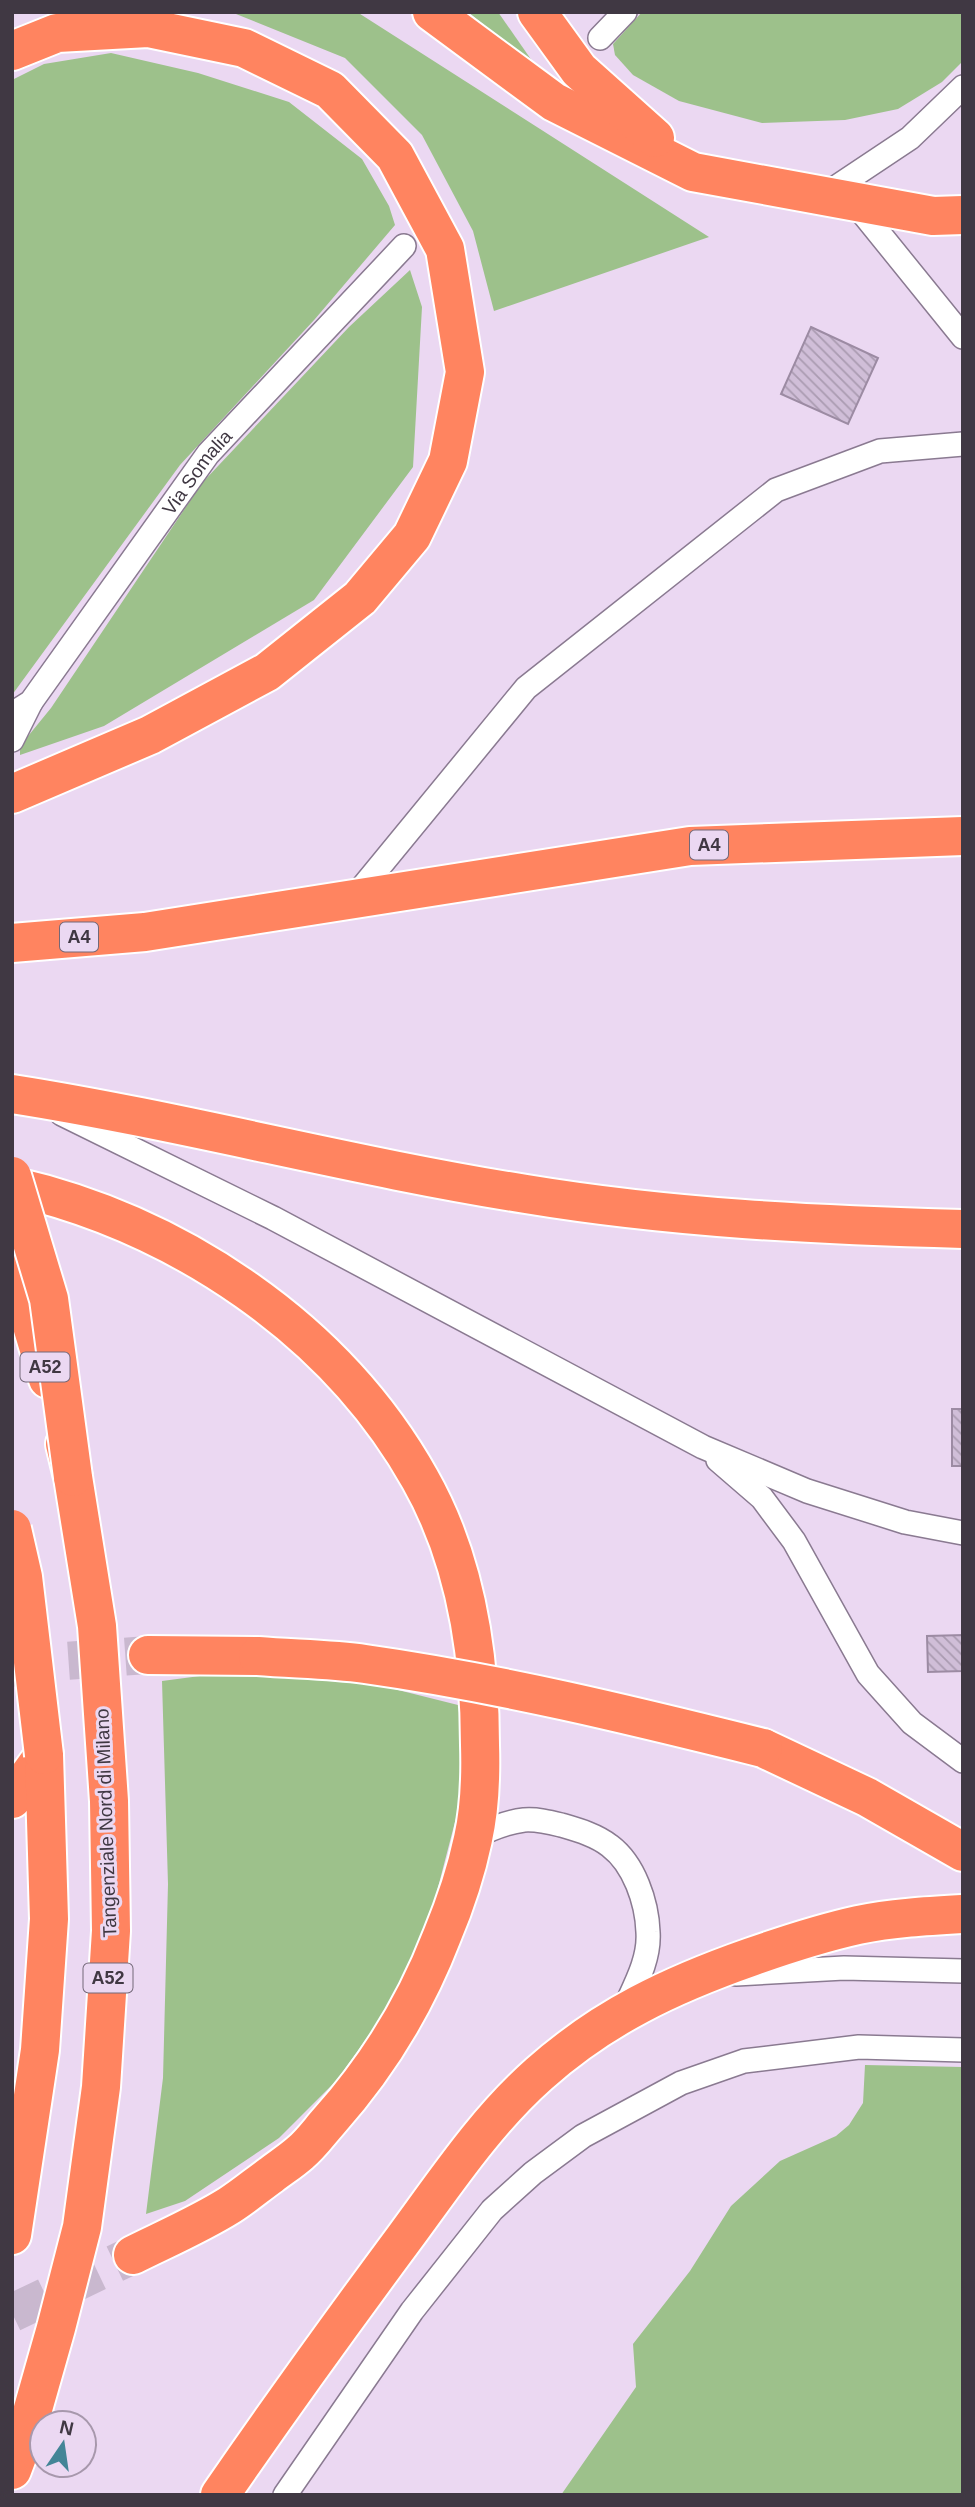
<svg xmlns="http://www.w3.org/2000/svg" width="975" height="2507" font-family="Helvetica,sans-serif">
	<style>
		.grass { fill: #9dc18b }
		.building { fill: url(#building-back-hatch); stroke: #9c8ba3; stroke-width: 2 }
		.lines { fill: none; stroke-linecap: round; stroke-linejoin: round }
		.motorway-tunnel { stroke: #c9b8cf; stroke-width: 38; stroke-dasharray: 38 19; stroke-linecap: butt }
		.service-casing { stroke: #8a7a91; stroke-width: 26 }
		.motorway-casing { stroke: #fff; stroke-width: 42 }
		.service { stroke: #fff; stroke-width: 23 }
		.motorway { stroke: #ff8460; stroke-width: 38 }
		.motorway-bridge-casing { stroke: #fff; stroke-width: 42; stroke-linecap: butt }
		.motorway-bridge { stroke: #ff8460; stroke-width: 38 }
		.labels { text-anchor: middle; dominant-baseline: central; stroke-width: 6; stroke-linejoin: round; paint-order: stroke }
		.shield { fill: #ebd8f2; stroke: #736878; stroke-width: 2 }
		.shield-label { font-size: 18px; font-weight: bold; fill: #403843 }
		.street-label { font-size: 19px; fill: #403843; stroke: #ebd8f2 }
	</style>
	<defs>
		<pattern id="building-back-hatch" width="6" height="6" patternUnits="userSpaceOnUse" patternTransform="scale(1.75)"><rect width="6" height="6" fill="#d0bed8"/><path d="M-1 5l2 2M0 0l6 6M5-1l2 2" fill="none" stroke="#aa9bb1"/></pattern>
	</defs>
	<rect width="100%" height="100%" fill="#ebd8f2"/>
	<!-- grass -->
	<g class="grass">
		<path d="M 231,12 L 357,12 L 709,237 L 494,311 L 473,231 L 422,135 L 345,58 Z"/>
		<path d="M 468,12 L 498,12 L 537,68 Z"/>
		<path d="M 642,12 L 963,12 L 963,61 L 942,82 L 898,109 L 845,120 L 762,123 L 679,101 L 633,75 L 615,55 L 613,44 Z"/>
		<path d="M 111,53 L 198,73 L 289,102 L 362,159 L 389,206 L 395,225 L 315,319 L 180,465 L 12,695 L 12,80 L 44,64 Z"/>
		<path d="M 410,270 L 422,307 L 413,467 L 314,600 L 104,726 L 20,755 L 20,746 L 51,708 L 202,483 L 349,327 Z"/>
		<path d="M 238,1671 L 374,1684 L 466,1707 L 463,1791 L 435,1899 L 401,1990 L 337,2080 L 279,2138 L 185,2201 L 146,2214 L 163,2078 L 168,1884 L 162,1681 Z"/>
		<path d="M 865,2065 L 963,2067 L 963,2495 L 561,2495 L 636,2387 L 633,2344 L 690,2271 L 731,2206 L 780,2161 L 836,2136 L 849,2125 L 863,2103 Z"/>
	</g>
	<!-- building -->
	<g class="building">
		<path d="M 811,327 L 878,358 L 848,424 L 781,394 Z"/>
		<rect x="952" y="1409" width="11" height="57"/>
		<path d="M 963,1635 L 963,1671 L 928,1672 L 927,1636 Z"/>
	</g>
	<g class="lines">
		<!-- motorway-tunnel -->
		<g class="motorway-tunnel">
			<path d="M 12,1668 L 64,1661 L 148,1655"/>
			<path d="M 12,2313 L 133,2255"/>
		</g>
		<defs>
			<g id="service">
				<path d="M 600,38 L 625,12"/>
				<path d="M 823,196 L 910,138 L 963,87"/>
				<path d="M 853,201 L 963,337"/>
				<path id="s1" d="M 12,714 L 31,702 L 208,454 L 404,246"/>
				<path d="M 12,740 L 31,702"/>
				<path d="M 352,900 L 526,688 L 776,490 L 880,451 L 963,444"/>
				<path d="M 62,1114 L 273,1218 L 703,1447 L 807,1491 L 905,1522 L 963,1533"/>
				<path d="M 718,1460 L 762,1498 L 794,1541 L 868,1674 L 912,1723 L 963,1761"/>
				<path d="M 474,1837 C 490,1829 506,1822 524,1820 C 537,1819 549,1822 561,1825 C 578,1830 596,1835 610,1846 C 634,1864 647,1902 648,1932 C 650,1960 634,1987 623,2012"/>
				<path d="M 736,1974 L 844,1968 L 963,1971"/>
				<path d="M 285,2495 L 412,2311 L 492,2210 L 533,2173 L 583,2136 L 681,2083 L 744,2061 L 859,2047 L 963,2050"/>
			</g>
			<g id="motorway">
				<path d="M 432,12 L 554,102 L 693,172 L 933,216 L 963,215"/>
				<path d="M 537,12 L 579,70 L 655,138"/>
				<path d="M 12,51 L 57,33 L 148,28 L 244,48 L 330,90 L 395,156 L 445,249 L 465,372 L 448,461 L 412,536 L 360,598 L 267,672 L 150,735 L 12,794"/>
				<path d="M 12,943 L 145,932 L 690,846 L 963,836"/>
				<path d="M 12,1094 C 184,1121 354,1167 526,1194 C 671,1218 816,1225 963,1229"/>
				<path d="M 12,1186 C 178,1224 336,1329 420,1479 C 466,1560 480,1653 480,1745 C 481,1777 480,1808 473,1839 C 466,1872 455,1905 442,1936 C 415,2006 379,2065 329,2121 C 320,2131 311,2144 300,2153 C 291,2161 280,2168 271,2175 C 257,2185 244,2196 230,2205 C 200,2224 165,2239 133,2255"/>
				<path d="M 12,1259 L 48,1379"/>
				<path d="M 148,1655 L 258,1656"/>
				<path d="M 763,1748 L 867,1797 L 963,1852"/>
				<path d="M 12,1799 L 44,1755"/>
				<path d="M 12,2235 L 40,2050 L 49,1919 L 44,1755"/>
				<path d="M 12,2470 L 27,2430 L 56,2328 L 82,2227 L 101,2087 L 111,1931 L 109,1801 L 97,1626 L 73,1477 L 65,1444"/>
				<path d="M 220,2495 C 280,2408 342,2322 405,2237 C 447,2180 486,2121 539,2074 C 603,2017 671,1985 751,1957 C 785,1945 822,1933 858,1925 C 892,1918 928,1916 963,1914"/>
			</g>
		</defs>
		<!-- service casing -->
		<use href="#service" class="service-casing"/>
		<!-- motorway casing -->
		<use href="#motorway" class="motorway-casing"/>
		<!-- service -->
		<use href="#service" class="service"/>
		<!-- motorway -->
		<use href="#motorway" class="motorway"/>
		<defs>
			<g id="motorway-bridge">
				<path d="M 12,1176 L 49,1299 L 73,1477"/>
				<path d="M 12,1529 L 23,1577 L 44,1755"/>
				<path d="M 258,1656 C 294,1659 330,1659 365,1664 C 499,1683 631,1715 763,1748"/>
			</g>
		</defs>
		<!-- motorway-bridge casing -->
		<use href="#motorway-bridge" class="motorway-bridge-casing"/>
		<!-- motorway-bridge -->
		<use href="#motorway-bridge" class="motorway-bridge"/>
	</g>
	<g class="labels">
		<!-- shield labels -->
		<g class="shield">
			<rect x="690" y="830.5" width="38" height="29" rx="5"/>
			<rect x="60" y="922.5" width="38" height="29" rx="5"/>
			<rect x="20.5" y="1352.5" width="49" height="29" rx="5"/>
			<rect x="83.5" y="1963.5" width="49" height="29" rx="5"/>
		</g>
		<g class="shield-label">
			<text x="709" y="845">A4</text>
			<text x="79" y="937">A4</text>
			<text x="45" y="1367">A52</text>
			<text x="108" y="1978">A52</text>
		</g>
		<!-- street labels -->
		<g class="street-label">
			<text stroke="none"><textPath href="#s1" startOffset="306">Via Somalia</textPath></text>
			<text transform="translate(106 1823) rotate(-92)">Tangenziale Nord di Milano</text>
		</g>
	</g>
	<!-- border -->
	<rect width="975" height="2507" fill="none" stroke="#403843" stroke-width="28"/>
	<!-- north arrow -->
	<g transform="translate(63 2444) rotate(13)"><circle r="33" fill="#ebd8f2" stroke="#a798ac" stroke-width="2"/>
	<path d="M0-5L12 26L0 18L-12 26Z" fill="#438597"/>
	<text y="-10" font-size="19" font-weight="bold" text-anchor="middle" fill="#403843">N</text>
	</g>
</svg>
